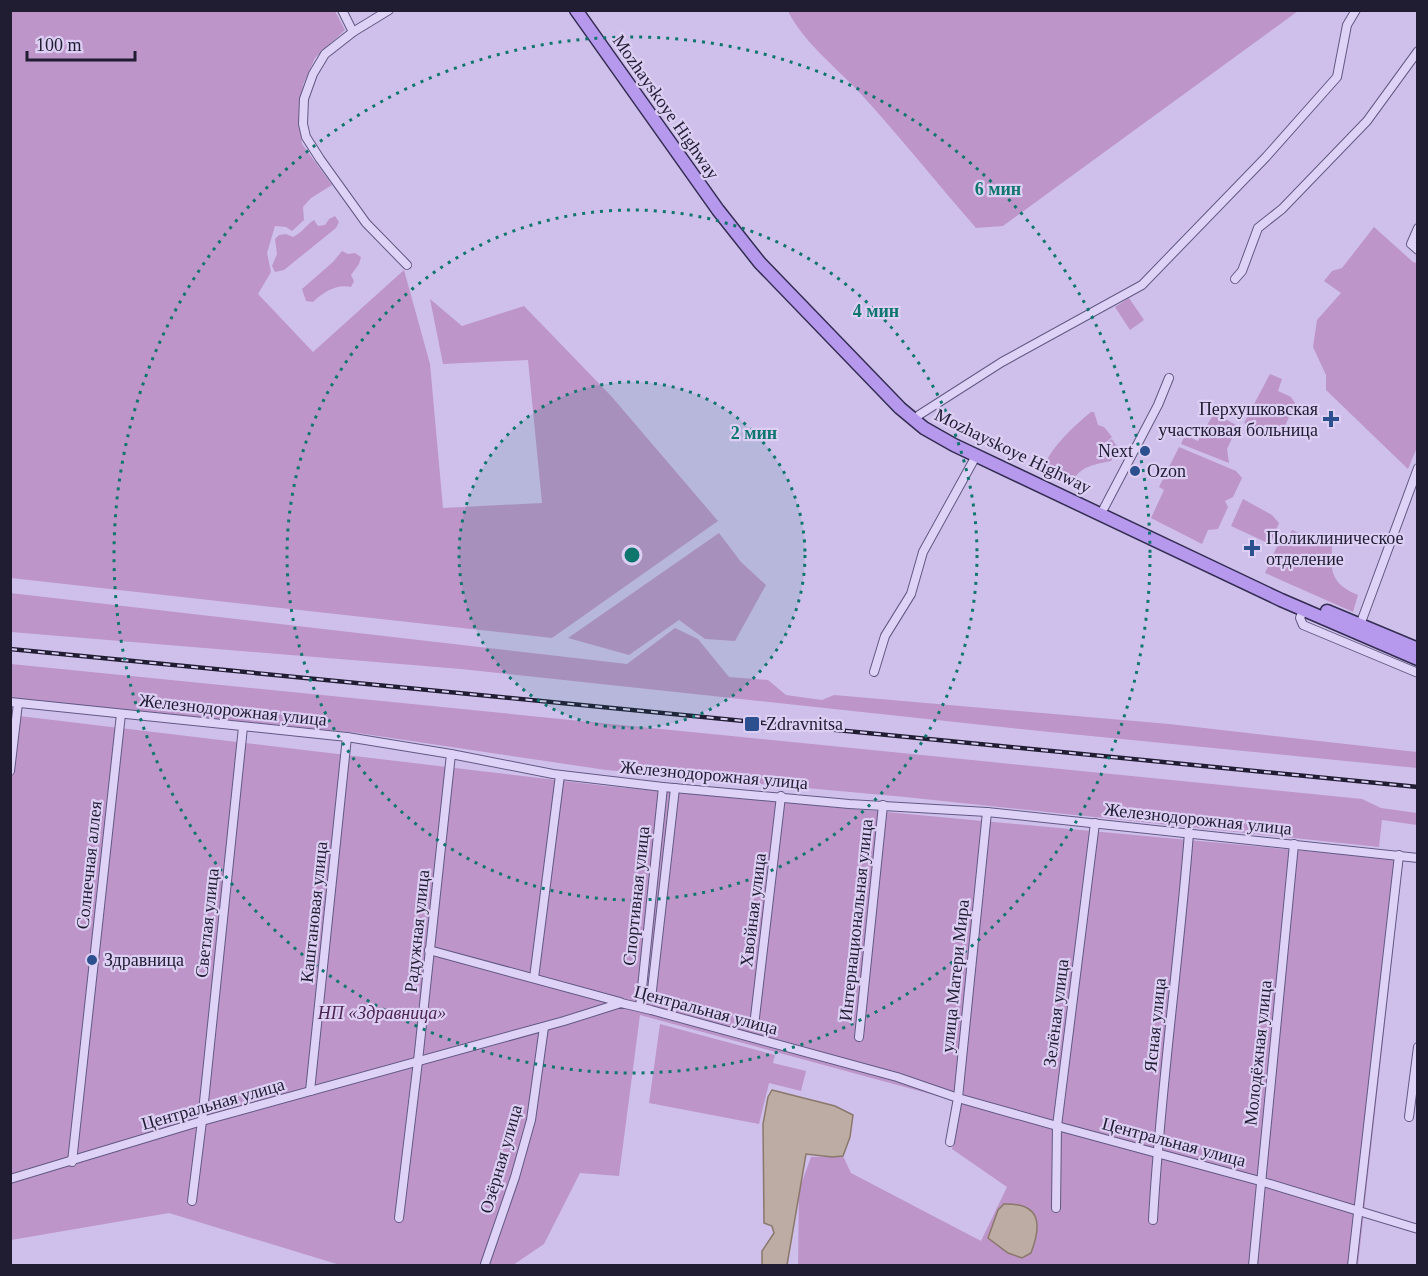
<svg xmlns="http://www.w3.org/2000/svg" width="1428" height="1276" font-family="Georgia,serif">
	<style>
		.green { fill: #bd95c8 }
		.water { fill: #bdaca3; stroke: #8a786b; stroke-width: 1.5 }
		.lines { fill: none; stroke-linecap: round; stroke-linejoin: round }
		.minor-casing { stroke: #615983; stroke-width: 10 }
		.primary-casing { stroke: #322d51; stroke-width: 15 }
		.minor { stroke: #dfd2f7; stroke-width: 8 }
		.primary { stroke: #b698ed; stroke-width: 12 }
		.rail-casing { stroke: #201d33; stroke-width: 4.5 }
		.rail { stroke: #dccff3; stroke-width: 2; stroke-dasharray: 7; stroke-linecap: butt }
		.ring { fill: none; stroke: #0f766e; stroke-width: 3; stroke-dasharray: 3 6 }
		.poi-dot { fill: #2c4f8f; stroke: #dccff3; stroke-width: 2 }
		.labels { text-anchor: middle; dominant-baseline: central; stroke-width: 4.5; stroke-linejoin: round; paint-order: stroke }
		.street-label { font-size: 18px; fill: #201d33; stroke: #dccff3 }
		.poi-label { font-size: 18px; fill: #201d33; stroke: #dccff3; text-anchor: start }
		.park-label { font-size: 18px; font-style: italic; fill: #4b244f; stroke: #dccff3 }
		.centre { fill: #0f766e; stroke: #dccff3; stroke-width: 3 }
		.ring-label { font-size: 18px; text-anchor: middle; font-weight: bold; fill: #0f766e; stroke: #dccff3; stroke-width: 4.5; stroke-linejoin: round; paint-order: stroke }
	</style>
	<rect width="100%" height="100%" fill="#cfc0eb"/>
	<!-- green -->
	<g class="green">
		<path d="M 11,11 L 335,11 L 345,30 L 315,58 L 303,85 L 299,120 L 302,144 L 332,185 L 311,198 L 303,207 L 304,220 L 292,231 L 286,227 L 275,226 L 267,253 L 271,272 L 258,294 L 313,352 L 404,270 L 430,364 L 443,508 L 542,503 L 528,360 L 443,364 L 430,299 L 462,326 L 524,306 L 612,397 L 718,521 L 552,638 L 11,578 Z"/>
		<path d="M 788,11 L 1298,11 L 1003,226 L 976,228 C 937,183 900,137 861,94 C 836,67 804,43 788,11 Z"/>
		<path d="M 335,216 L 339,222 L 336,228 L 284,270 L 275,272 L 272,266 L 277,254 L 275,239 L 279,235 L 286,234 L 293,237 C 302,233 306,225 314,220 L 318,226 L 325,225 L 329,219 Z"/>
		<path d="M 1374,227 L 1413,262 L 1417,263 L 1418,445 L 1408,469 L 1326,390 L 1326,375 L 1313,347 L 1317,320 L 1341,293 L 1324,281 L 1332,271 L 1342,268 Z"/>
		<path d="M 342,251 L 348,254 L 355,253 L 361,257 L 359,264 L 351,275 L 354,281 L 351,287 C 336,284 324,292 313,302 L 306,301 L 302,289 L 333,262 Z"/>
		<path d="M 1129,298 L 1144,320 L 1130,330 L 1115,307 Z"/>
		<path d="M 1270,374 L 1282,379 L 1278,391 L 1291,397 L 1295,403 L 1282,433 L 1277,438 L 1244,423 Z"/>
		<path d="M 1091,412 L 1094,412 L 1098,425 L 1104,427 L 1112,437 L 1102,446 L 1112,439 L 1118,448 L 1111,461 C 1097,464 1080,466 1073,481 L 1043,468 C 1052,446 1073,427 1091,412 Z"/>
		<path d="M 1214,413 L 1238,426 L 1227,449 L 1229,463 L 1181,444 L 1185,435 L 1198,441 Z"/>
		<path d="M 1179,447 L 1236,471 L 1242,478 L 1233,497 L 1225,501 L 1228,507 L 1218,529 L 1208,530 L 1202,544 L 1151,518 L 1164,490 L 1159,487 Z"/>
		<path d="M 1243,499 L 1272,515 L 1279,523 L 1270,544 L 1231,526 Z"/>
		<path d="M 1292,530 L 1319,542 L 1333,538 C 1330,567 1328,583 1358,595 L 1353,612 L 1265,573 L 1279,542 L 1286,544 Z"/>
		<path d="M 719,533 L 741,562 L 766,585 L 735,641 L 705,639 L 679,620 L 629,655 L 568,638 Z"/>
		<path d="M 10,593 L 627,664 L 675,628 L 698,639 L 729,677 L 768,680 L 786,695 L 822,700 L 834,695 L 1169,724 L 1417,752 L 1417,768 L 1040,731 L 461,669 L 11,632 Z"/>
		<path d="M 11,664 L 1362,799 L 1381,808 L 1417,813 L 1417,825 L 1382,820 L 1379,847 L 905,797 L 606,770 L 358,733 L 11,698 Z"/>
		<path d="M 11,715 L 606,786 L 1403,860 L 1358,1265 L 798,1265 L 799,1190 L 811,1157 L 843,1156 L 851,1173 L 981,1241 L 1007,1187 L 952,1149 L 960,1102 L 640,1015 L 619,1176 L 580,1173 L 544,1244 L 513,1265 L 340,1265 L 169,1213 L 11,1240 Z"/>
		<path d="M 660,1024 L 775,1055 L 773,1063 L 806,1071 L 801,1091 L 769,1083 L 759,1124 L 649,1103 Z"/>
	</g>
	<!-- water -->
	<g class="water">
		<path d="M 772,1090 L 835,1106 L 853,1115 L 850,1137 L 843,1156 L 832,1157 L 806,1154 L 787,1265 L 762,1265 L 762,1251 L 774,1233 L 772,1226 L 764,1223 L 763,1124 L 768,1097 Z"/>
		<path d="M 1004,1204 C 1041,1203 1042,1224 1031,1253 L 1022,1258 L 1008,1253 L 988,1238 L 998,1210 Z"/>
	</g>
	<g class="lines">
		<defs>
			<g id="minor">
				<path d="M 342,10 L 353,32"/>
				<path d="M 389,10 L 353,32 L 325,54 L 313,74 L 304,99 L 303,124 L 306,137 L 320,159 L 366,223 L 407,265"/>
				<path d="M 1418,228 L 1411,244 L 1418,250"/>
				<path d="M 1235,279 L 1242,271 L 1258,228 L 1282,209 L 1367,121 L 1418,51"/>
				<path d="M 919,415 L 1002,362 L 1142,285 L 1266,157 L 1337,77 L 1347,25 L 1356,10"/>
				<path d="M 1104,508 L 1158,405 L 1169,378"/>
				<path d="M 1303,610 L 1300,618 L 1303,625 L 1418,673"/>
				<path d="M 1360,625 L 1418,468"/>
				<path d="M 874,672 L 885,636 L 911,594 L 923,552 L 976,456"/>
				<path d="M 10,702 L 347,737 L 451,754 L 553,774 L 663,787 L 849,804 L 987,812 L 1418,858"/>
				<path d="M 10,771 L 18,703"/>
				<path d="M 429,950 L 620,1002"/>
				<path d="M 534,978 L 560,775"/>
				<path d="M 651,999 L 675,788"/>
				<path d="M 640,1007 L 663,787"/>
				<path d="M 754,1026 L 781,796"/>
				<path d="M 859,1037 L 883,805"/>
				<path d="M 310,1091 L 347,737"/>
				<path d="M 1409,1117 L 1418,1047"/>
				<path d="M 950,1142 L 958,1098 L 987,812"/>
				<path d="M 72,1162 L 121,714"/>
				<path d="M 10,1179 L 202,1121 L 564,1021 L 621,1003 L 651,1010 L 897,1077 L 958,1098 L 1057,1126 L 1260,1181 L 1418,1229"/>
				<path d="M 192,1201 L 202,1121 L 243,727"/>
				<path d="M 1056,1208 L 1057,1126 L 1095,823"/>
				<path d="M 399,1218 L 418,1061 L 451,754"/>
				<path d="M 1153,1220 C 1160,1091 1179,962 1189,833"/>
				<path d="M 485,1264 L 515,1177 L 531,1120 L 544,1027"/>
				<path d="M 1253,1266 L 1294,844"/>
				<path d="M 1352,1266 L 1399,855"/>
			</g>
			<g id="primary">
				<path d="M 576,10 L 718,210 L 760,263 L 900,408 L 924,428 L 954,445 L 1281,600 L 1418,659"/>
				<path d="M 1327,611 L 1418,649"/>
			</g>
		</defs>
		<!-- minor casing -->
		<use href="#minor" class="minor-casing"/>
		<!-- primary casing -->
		<use href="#primary" class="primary-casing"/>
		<!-- minor -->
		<use href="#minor" class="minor"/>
		<!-- primary -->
		<use href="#primary" class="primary"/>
		<defs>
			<path id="rail" d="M 10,649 L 1418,787"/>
		</defs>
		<!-- rail casing -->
		<use href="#rail" class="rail-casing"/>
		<!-- rail -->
		<use href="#rail" class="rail"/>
	</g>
	<!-- distance rings -->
	<circle cx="632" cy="555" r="173" fill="#0f766e" fill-opacity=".12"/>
	<g class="ring">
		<circle cx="632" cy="555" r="173"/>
		<circle cx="632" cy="555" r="345"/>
		<circle cx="632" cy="555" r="518"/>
	</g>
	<!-- markers -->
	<g class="poi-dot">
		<path d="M1328 410h6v6h6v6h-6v6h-6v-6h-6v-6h6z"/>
		<circle cx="1145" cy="451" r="6"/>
		<circle cx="1135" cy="471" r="6"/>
		<path d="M1249 539h6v6h6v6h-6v6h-6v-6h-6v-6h6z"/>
		<rect x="744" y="716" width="16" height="16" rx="3"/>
		<circle cx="92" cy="960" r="6"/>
	</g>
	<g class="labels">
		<!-- street labels -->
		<g class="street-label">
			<text transform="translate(666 107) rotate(55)">Mozhayskoye Highway</text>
			<text transform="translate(1013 451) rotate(26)">Mozhayskoye Highway</text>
			<text transform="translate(233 710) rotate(6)">Железнодорожная улица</text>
			<text transform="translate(714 775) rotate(5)">Железнодорожная улица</text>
			<text transform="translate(1198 819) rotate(6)">Железнодорожная улица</text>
			<text transform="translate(89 865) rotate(-84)">Солнечная аллея</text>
			<text transform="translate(636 896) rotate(-84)">Спортивная улица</text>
			<text transform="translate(753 910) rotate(-83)">Хвойная улица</text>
			<text transform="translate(314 912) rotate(-84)">Каштановая улица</text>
			<text transform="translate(856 920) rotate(-84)">Интернациональная улица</text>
			<text transform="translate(207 923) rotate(-84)">Светлая улица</text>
			<text transform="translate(417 931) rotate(-84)">Радужная улица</text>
			<text transform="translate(955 976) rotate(-84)">улица Матери Мира</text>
			<text transform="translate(706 1010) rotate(15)">Центральная улица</text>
			<text transform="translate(1056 1013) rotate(-83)">Зелёная улица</text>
			<text transform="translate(1155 1025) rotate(-84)">Ясная улица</text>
			<text transform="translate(1258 1053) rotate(-84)">Молодёжная улица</text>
			<text transform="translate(213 1104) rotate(-16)">Центральная улица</text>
			<text transform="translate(1174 1142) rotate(15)">Центральная улица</text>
			<text transform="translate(501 1159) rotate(-74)">Озёрная улица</text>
		</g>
		<!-- poi labels -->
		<g class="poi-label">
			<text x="1318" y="409" text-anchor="end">Перхушковская<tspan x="1318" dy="21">участковая больница</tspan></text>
			<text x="1133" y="451" text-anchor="end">Next</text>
			<text x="1147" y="471">Ozon</text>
			<text x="1266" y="538">Поликлиническое<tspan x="1266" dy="21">отделение</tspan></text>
			<text x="766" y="724">Zdravnitsa</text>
			<text x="104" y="960">Здравница</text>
		</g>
		<!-- park labels -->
		<g class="park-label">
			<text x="382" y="1013">НП «Здравница»</text>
		</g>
	</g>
	<circle cx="632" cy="555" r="9" class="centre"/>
	<g class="ring-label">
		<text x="998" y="195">6 мин</text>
		<text x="876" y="317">4 мин</text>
		<text x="754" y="439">2 мин</text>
	</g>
	<!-- border -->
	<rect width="1428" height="1276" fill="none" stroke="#201d33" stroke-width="24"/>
	<!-- scale -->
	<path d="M27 51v9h108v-9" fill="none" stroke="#201d33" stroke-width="3"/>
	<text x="36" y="51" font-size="18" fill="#201d33" stroke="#dccff3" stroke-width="4.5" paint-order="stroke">100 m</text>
</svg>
